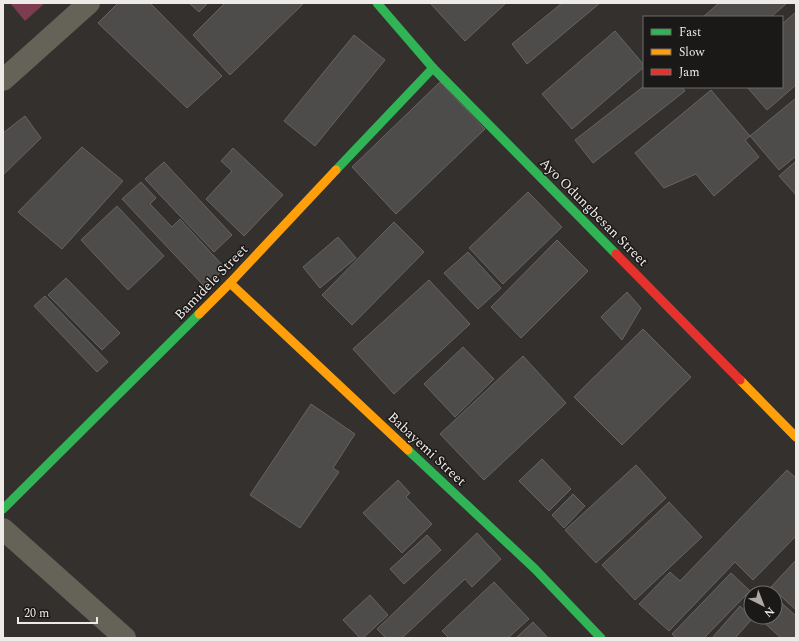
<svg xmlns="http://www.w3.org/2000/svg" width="799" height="641" font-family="Spectral,serif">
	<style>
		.green { fill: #7e3c50 }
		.building { fill: #4e4c4b; stroke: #676463 }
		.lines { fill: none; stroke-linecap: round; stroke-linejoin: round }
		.street { stroke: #656358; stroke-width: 22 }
		.fast { stroke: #30b455; stroke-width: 9 }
		.slow { stroke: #ff9f0a; stroke-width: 9 }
		.jam { stroke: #e5322d; stroke-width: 9 }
		.labels { text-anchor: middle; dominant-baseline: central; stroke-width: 3; stroke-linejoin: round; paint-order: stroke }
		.street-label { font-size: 14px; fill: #edeae7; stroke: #1b1917 }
	</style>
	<rect width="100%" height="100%" fill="#33302e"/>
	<!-- green -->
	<path class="green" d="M 10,3 L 45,3 L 25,21 Z"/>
	<!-- building -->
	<g class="building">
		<path d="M 118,3 L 150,3 L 222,76 L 187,108 L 98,23 Z"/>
		<path d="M 189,3 L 208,3 L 199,12 Z"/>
		<path d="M 225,3 L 304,3 L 230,75 L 193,35 Z"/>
		<path d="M 430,3 L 506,3 L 465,41 Z"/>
		<path d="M 562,3 L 600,3 L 527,64 L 512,44 Z"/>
		<path d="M 719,3 L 787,3 L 771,17 L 703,17 Z"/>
		<path d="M 796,12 L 796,85 L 767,110 L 747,87 L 782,87 L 782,24 Z"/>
		<path d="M 615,31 L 644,65 L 644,67 L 572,129 L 542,94 Z"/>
		<path d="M 354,35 L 385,60 L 315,146 L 284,121 Z"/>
		<path d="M 440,82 L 485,129 L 396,214 L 352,167 Z"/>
		<path d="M 644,86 L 644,87 L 682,87 L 685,91 L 593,163 L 575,140 Z"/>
		<path d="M 711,90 L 750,136 L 745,140 L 759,157 L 714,196 L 696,174 L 664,188 L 635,153 Z"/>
		<path d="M 796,98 L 796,156 L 779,170 L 750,136 Z"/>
		<path d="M 25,116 L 41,138 L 3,175 L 3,133 Z"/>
		<path d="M 82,147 L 123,181 L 62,249 L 18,212 Z"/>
		<path d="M 233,148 L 283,195 L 244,236 L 206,199 L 232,171 L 221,161 Z"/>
		<path d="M 796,161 L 796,195 L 779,176 Z"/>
		<path d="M 164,162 L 232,235 L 214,252 L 145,179 Z"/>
		<path d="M 141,182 L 156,198 L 150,204 L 172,227 L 180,219 L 225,268 L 205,287 L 122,199 Z"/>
		<path d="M 528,192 L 562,227 L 503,284 L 469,248 Z"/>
		<path d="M 117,206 L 164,256 L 128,290 L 81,240 Z"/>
		<path d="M 394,222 L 424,252 L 352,325 L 322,295 Z"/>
		<path d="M 338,237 L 356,258 L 320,288 L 303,267 Z"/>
		<path d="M 557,240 L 588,271 L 521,338 L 491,307 Z"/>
		<path d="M 468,252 L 501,288 L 478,309 L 444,273 Z"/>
		<path d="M 66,278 L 120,333 L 102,350 L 48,295 Z"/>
		<path d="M 429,280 L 470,324 L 394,394 L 353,349 Z"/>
		<path d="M 627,292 L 641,308 L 622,340 L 601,317 Z"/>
		<path d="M 45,296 L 108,362 L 97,372 L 34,306 Z"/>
		<path d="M 643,329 L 691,377 L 622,445 L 574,397 Z"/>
		<path d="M 463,347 L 494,379 L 455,417 L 424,384 Z"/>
		<path d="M 523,356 L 566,403 L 484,480 L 440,434 Z"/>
		<path d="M 311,404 L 355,434 L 333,468 L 339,472 L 300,528 L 250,495 Z"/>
		<path d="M 542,459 L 571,489 L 549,511 L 519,481 Z"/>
		<path d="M 636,465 L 666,498 L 596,563 L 565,530 Z"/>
		<path d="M 787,470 L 796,478 L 796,536 L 753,580 L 735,562 L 669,631 L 639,604 L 670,572 L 680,581 Z"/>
		<path d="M 398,480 L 410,493 L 406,497 L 432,524 L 402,553 L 363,513 Z"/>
		<path d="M 573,494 L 585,506 L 564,528 L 552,515 Z"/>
		<path d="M 669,502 L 702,537 L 635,600 L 602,565 Z"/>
		<path d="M 477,533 L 501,559 L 472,587 L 465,579 L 402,638 L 386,638 L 377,629 Z"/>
		<path d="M 427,535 L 441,550 L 404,584 L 390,569 Z"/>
		<path d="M 796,560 L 796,610 L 771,587 Z"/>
		<path d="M 731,573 L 750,591 L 704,638 L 676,638 L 672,634 Z"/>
		<path d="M 494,582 L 529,619 L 508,638 L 449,638 L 442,631 Z"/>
		<path d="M 370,595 L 388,615 L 363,638 L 360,638 L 343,620 Z"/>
		<path d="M 775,597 L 796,616 L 796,638 L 781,638 L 758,617 L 775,617 Z"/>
		<path d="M 740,606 L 753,618 L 735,638 L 712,638 Z"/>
		<path d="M 533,622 L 548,638 L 516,638 Z"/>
	</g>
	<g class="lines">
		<!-- street -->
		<g class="street">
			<path d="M 3,80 L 89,3"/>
			<path d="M 3,529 L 125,638"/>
		</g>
		<!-- fast -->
		<g class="fast">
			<path d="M 377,3 L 433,68 L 616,254"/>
			<path d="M 336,170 L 433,68"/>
			<path d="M 408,450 L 535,569 L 601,638"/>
			<path d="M 3,509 L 199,314"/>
		</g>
		<!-- slow -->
		<g class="slow">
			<path d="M 230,283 L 408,450"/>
			<path d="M 199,314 L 230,283 L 336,170"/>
			<path d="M 740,380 L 796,437"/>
		</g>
		<!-- jam -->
		<path class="jam" d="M 616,254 L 740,380"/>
	</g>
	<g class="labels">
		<!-- street labels -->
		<g class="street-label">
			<text transform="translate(594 212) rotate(45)">Ayo Odungbesan Street</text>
			<text transform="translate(211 282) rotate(-46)">Bamidele Street</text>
			<text transform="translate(427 449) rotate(43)">Babayemi Street</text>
		</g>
	</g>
	<!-- border -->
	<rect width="799" height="641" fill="none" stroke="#edeae7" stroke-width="8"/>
	<!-- legend -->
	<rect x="643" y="16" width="140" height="72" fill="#1b1917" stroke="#6f6d6a"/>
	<rect x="651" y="29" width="20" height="6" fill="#30b455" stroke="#6f6d6a"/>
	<text x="679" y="36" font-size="12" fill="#edeae7">Fast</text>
	<rect x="651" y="49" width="20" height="6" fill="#ff9f0a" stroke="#6f6d6a"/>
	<text x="679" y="56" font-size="12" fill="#edeae7">Slow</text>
	<rect x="651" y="69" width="20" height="6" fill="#e5322d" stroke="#6f6d6a"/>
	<text x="679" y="76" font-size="12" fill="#edeae7">Jam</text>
	<!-- north arrow -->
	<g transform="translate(763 605) rotate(138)"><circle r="19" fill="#1b1917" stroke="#6f6d6a"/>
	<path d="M0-3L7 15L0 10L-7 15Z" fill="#aca9a6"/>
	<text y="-6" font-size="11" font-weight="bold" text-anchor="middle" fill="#edeae7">N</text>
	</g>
	<!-- scale -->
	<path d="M18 617v6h79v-6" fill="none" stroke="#edeae7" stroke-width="2"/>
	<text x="24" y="617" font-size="12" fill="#edeae7" stroke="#1b1917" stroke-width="3" paint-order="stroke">20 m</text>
</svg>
